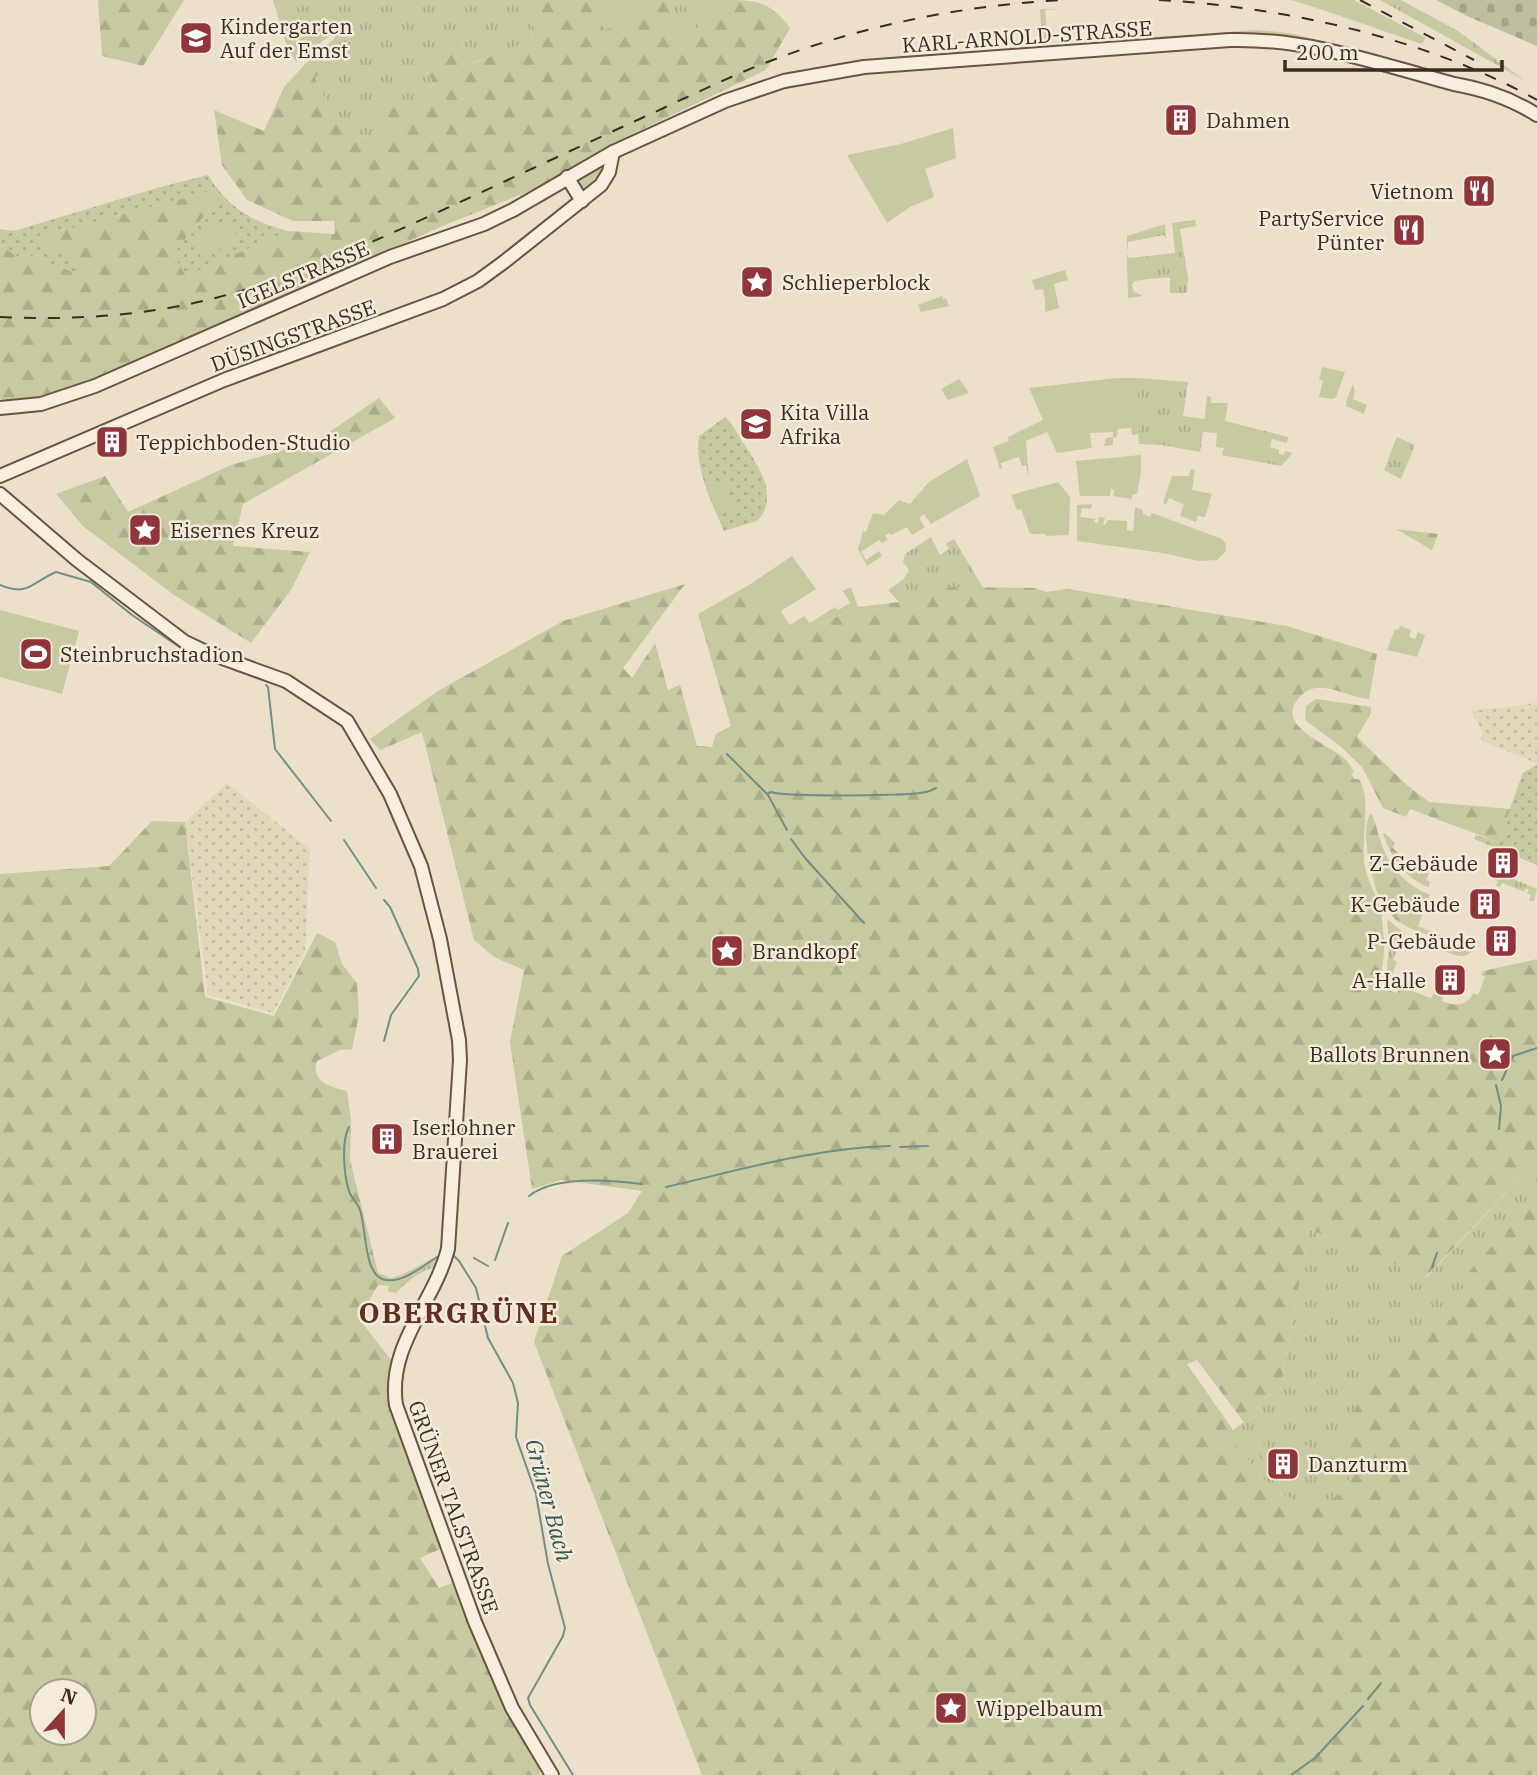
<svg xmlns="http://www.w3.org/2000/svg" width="1537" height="1775" font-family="'IBM Plex Serif',serif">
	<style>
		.farmland { fill: url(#farmland-dots) }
		.grass { fill: url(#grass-tufts) }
		.forest { fill: url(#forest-firs); fill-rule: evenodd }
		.cemetery { fill: url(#cemetery-stones) }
		.park { fill: url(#park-dots) }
		.garden { fill: #c7c9a0 }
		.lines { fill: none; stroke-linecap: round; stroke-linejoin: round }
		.stream { stroke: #728f86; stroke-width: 2 }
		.secondary-casing { stroke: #695443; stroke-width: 16 }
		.secondary { stroke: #f7eede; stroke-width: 12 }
		.rail { stroke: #392c22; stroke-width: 2; stroke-dasharray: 12 12; stroke-linecap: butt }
		.labels { text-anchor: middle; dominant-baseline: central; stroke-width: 5; stroke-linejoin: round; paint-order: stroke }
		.poi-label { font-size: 21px; fill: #392c22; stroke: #f4ebda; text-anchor: start }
		.street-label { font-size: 21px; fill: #392c22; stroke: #f4ebda }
		.water-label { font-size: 23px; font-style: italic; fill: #335853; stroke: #f4ebda }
		.district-label { font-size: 28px; font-weight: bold; letter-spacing: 2px; fill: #622f25; stroke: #f4ebda }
	</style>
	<defs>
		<pattern id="farmland-dots" width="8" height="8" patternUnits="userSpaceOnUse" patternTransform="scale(1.75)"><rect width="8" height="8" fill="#e1d8b9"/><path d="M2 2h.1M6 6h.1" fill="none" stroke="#c2ba9f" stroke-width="1.8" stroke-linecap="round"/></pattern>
		<pattern id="grass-tufts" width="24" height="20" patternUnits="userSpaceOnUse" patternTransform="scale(1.75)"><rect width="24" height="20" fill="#c7c9a0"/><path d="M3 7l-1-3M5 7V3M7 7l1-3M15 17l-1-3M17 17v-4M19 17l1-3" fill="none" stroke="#acad8a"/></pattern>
		<pattern id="forest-firs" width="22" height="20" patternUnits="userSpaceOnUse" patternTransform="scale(1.75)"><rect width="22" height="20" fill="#c7c9a0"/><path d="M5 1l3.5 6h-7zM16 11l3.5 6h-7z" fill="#acad8a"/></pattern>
		<pattern id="cemetery-stones" width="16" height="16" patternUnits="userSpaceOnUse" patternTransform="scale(1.75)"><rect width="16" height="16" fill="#bdbf9e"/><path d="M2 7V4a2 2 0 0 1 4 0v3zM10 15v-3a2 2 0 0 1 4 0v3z" fill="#a3a488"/></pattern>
		<pattern id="park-dots" width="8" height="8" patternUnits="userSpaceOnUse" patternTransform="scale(1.75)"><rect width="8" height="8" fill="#c7c9a0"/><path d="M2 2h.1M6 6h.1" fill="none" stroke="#acad8a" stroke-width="1.8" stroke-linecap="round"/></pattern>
	</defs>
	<rect width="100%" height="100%" fill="#ece0cb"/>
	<!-- farmland -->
	<g class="farmland">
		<path d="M 1537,703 L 1537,763 L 1481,741 L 1482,732 L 1471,711 Z"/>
		<path d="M 227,783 L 310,849 L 305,952 L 273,1013 L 208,995 L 185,822 Z"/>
	</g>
	<!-- grass -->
	<g class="grass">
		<path d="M 273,0 L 529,0 L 533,40 L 472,63 L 461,41 L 426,72 L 435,82 L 417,103 L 383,121 L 397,123 L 385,133 L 353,141 L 327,103 L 315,78 L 335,55 L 334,39 L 338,29 L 296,62 L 286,44 Z"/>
		<path d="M 667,0 L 720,0 L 693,33 L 679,36 Z"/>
		<path d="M 1380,0 L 1401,0 L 1458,31 L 1524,80 Z"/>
		<path d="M 1040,9 L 1059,9 L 1045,10 L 1048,42 L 1089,39 L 1042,42 Z"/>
		<path d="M 1255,30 L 1289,33 L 1323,41 L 1322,43 C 1262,29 1216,34 1156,39 L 1154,37 Z"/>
		<path d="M 601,166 L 603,171 C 600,179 591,189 583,191 L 576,182 L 576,179 Z"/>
		<path d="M 1195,220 L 1196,226 L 1180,229 L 1188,278 L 1187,293 L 1170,293 L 1170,278 C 1157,277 1146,280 1134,281 L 1132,285 L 1134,292 L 1143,296 L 1128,298 L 1127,254 L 1129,258 L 1175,253 L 1172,223 Z"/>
		<path d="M 1165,224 L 1166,239 L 1164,235 L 1128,242 L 1127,252 L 1127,236 Z"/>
		<path d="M 1138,378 L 1188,382 L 1183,416 L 1205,419 L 1200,452 L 1162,445 L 1139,444 L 1137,412 Z"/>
		<path d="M 1261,430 L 1288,437 L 1287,443 L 1272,439 L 1270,447 L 1279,450 L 1279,454 L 1284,455 L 1285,451 L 1293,453 L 1281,466 L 1254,461 Z"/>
		<path d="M 1397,437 L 1415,445 L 1401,479 L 1384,470 Z"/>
		<path d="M 931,537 L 940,555 L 949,549 L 946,544 L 954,539 L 984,589 C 948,587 933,590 899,602 L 888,590 L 904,579 L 909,570 L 903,562 L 905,554 Z"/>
		<path d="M 1492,870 L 1537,889 L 1534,901 L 1529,901 L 1531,895 L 1526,893 L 1529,891 L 1527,888 L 1524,890 L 1525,892 L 1502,883 L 1500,887 L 1496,886 L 1498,881 L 1489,878 Z"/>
		<path d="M 1425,908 L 1418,926 L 1442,936 L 1440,939 L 1412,929 L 1397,921 Z"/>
		<path d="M 1387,919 L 1404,933 L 1393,960 L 1397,962 L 1390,980 L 1399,986 L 1397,990 L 1388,985 L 1386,981 L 1389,946 Z"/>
		<path d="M 1472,938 L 1479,941 C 1469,962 1458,957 1439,949 L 1440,945 L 1449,939 L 1468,947 Z"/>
		<path d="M 1537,1160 L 1537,1196 L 1469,1271 L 1451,1320 L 1348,1447 L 1353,1474 L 1339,1495 L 1309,1509 L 1272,1489 L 1227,1435 L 1254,1416 L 1261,1399 L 1280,1391 L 1309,1229 L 1427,1277 Z"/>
		<path d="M 445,1252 L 440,1267 C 422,1268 408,1281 396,1293 L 388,1291 L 391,1278 L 401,1275 Z"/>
	</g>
	<!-- forest -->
	<g class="forest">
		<path d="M 98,0 L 184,0 L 143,66 L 102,56 Z"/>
		<path d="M 529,0 L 667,0 L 679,36 L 693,33 L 720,0 C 755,0 769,0 790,28 L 766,70 L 601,149 L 535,189 L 445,225 L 89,382 L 14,403 L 0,399 L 0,247 L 214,190 L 220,197 L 173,254 L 186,275 L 288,231 L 335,234 L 334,221 L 293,221 L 247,200 L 222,165 L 214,110 L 264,131 L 284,87 L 308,61 L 334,39 L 336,55 L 315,78 L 327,103 L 354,141 L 385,133 L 396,124 L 383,121 L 380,109 L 417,102 L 435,83 L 426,71 L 460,40 L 473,63 L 533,40 Z"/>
		<path d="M 379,398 L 395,418 L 243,504 L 233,546 L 310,552 L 291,590 L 251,643 L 174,595 L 83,526 L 56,494 L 105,476 L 128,512 L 231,465 L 318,440 Z"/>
		<path d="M 1396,529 L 1438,534 L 1432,550 Z"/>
		<path d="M 685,584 L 623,668 L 632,678 L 655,643 L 668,690 L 680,685 L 697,746 L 712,747 L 716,734 L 731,726 L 698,614 L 749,585 L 793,636 L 858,607 L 899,602 L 929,591 L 952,587 L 1035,588 L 1046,592 L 1068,589 L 1287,626 L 1377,654 L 1369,699 C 1351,698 1333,686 1316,688 C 1308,689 1303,693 1298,699 C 1276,725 1324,743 1340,755 C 1347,760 1350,765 1354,772 L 1351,774 L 1354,779 L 1359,779 C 1371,797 1362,835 1364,859 C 1365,880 1380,900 1382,916 C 1382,927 1385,938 1384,949 C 1384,962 1380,974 1382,987 L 1395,993 L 1404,988 L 1431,998 L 1433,994 L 1443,997 L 1442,1001 C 1454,1006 1467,1007 1473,993 L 1478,995 L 1485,977 L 1481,975 L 1483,971 L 1537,959 L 1537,1160 L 1426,1277 L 1309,1229 L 1280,1391 L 1261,1399 L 1254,1416 L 1228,1435 L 1272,1489 L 1309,1509 L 1339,1495 L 1353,1474 L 1343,1465 L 1348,1447 L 1338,1440 L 1381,1362 L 1425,1321 L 1451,1320 L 1469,1271 L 1537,1196 L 1537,1775 L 702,1775 L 534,1342 L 562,1256 L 628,1213 L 642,1191 L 562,1180 L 532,1189 L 510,1042 L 524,970 L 494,957 L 474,940 L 422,732 L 380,750 L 370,739 L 438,691 L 563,621 ZM 1197,1360 L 1244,1422 L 1233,1430 L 1187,1364 Z"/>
		<path d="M 1316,699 L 1371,707 L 1371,713 L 1357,737 L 1407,785 L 1429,802 L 1510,809 L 1523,773 L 1537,765 L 1498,842 L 1410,809 L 1406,817 L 1383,808 L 1362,767 L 1340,746 L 1305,720 L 1306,706 Z"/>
		<path d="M 1371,813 C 1375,820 1377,831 1380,839 C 1388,866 1404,884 1430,895 L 1425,908 L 1397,921 C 1391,914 1384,908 1380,899 C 1372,882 1359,827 1371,813 Z"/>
		<path d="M 152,821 L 185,822 L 205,997 L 274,1016 L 317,933 L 335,942 L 342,964 L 357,983 L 359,1015 L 352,1049 L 340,1050 L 317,1061 C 310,1082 331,1087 347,1091 L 351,1120 L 350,1160 L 378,1273 L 391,1278 L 389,1286 L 378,1285 L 371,1297 L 363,1324 L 395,1365 L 393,1375 L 445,1547 L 420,1558 L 439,1588 L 452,1583 L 510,1716 L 539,1769 L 540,1775 L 0,1775 L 0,874 L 109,866 ZM 42,1691 L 84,1691 L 84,1733 L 42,1733 Z"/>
		<path d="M 1385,833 L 1395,843 L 1392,847 C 1403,857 1415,871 1429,873 L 1426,880 L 1430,882 L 1428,887 C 1404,877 1392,858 1383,834 Z"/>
		<path d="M 1245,1437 L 1257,1438 L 1267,1446 L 1263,1461 Z"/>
	</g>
	<!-- cemetery -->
	<path class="cemetery" d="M 1436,0 L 1537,0 L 1537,46 L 1467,16 Z"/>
	<!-- park -->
	<g class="park">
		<path d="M 208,175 C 228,208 251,221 288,231 L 186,276 L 173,254 L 220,197 L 214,190 L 35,238 L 38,243 L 79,263 L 77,271 L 73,272 L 43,261 L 35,255 L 19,257 L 7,250 L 7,245 L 0,247 L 0,229 L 14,231 L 157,188 Z"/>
		<path d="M 725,417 C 732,423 738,435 744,444 C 759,467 780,497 757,521 L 724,531 C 712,503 694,468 699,436 Z"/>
		<path d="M 1537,765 L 1537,865 L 1474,839 L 1476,835 L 1498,842 L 1523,773 Z"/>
	</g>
	<!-- garden -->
	<g class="garden">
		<path d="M 593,0 L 646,0 L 644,17 L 604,30 Z"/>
		<path d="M 1291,0 L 1354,0 L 1426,38 L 1422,44 C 1378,30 1336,13 1291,0 Z"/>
		<path d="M 953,128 L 956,158 L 925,169 L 934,197 L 910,207 L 887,223 L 847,155 L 901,144 Z"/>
		<path d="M 229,220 L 238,241 L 201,258 L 192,236 Z"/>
		<path d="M 1065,270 L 1068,280 L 1054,284 L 1059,308 L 1045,312 L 1045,300 L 1043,289 L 1035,290 L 1032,280 Z"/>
		<path d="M 942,296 L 943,299 L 946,298 L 949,306 L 921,312 L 918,305 Z"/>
		<path d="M 1322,367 L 1345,372 L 1336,397 L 1332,399 L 1319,397 L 1323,381 L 1319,380 Z"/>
		<path d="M 1116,378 L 1138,378 L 1139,434 L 1132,435 L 1131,428 L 1118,429 L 1117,437 L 1113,438 L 1113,445 L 1104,446 L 1106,438 L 1113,437 L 1113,432 L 1090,433 L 1092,448 L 1057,453 L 1047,432 L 1026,441 L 1029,478 L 1026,465 L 1022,466 L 1019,457 L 1001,463 L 1002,468 L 1000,469 L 993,447 L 1009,441 L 1008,437 L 1043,420 L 1029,388 Z"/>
		<path d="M 959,379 L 969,393 L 948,400 L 941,389 Z"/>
		<path d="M 1353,384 L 1355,391 L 1353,399 L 1367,405 L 1364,414 L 1346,406 L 1346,402 Z"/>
		<path d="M 1207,396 L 1211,397 L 1211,403 L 1228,403 L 1225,421 L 1261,430 L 1254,461 L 1222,455 L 1224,448 L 1216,447 L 1217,433 L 1203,432 Z"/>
		<path d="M 1141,455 L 1141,472 L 1137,494 L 1133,494 L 1131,499 L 1113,496 L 1114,490 L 1111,489 L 1110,496 L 1080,496 L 1076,461 Z"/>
		<path d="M 967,459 L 980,496 L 931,524 L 924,514 L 919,518 L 925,527 L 912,535 L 907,527 L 891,535 L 889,533 L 885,536 L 888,540 L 882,543 L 879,540 L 861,552 L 866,560 L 879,551 L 882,556 L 867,566 L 858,549 L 863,531 L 866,532 L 873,513 L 884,515 L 899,500 L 910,504 L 929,482 Z"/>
		<path d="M 1191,469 L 1195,470 L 1192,490 L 1212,494 L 1205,517 L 1198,516 L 1196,522 L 1180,516 L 1184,505 L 1169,498 L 1166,505 L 1163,503 L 1172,476 L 1189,476 Z"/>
		<path d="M 720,482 L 726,485 L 734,504 L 732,509 L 722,514 L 716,511 L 708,492 L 709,486 Z"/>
		<path d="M 1058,482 L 1070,497 L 1069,535 L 1046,536 L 1045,534 L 1030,534 L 1021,509 L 1017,510 L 1011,495 Z"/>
		<path d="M 1092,504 L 1091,509 L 1082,508 L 1080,517 L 1095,519 L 1094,522 L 1098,523 L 1099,517 L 1105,518 L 1103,524 L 1105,525 L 1108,520 L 1127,521 L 1127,530 L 1133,531 L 1135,507 L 1143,510 L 1143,514 L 1150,517 L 1152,513 L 1222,539 L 1226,544 L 1226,551 L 1217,560 L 1199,561 L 1163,553 L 1077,541 L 1077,505 Z"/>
		<path d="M 792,556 L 816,589 L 781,611 L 790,625 L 804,616 L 810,623 L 835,607 L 838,610 L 850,603 L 843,591 L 851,587 L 858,607 L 793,636 L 749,585 Z"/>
		<path d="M 0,610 L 79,631 L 62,694 L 0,677 Z"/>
		<path d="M 1400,626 L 1411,630 L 1409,637 L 1415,639 L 1418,632 L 1425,635 L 1417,657 L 1387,650 L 1395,629 L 1398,630 Z"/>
		<path d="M 1290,1442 L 1307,1445 L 1317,1453 L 1312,1455 L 1307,1450 L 1300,1450 L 1299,1446 L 1279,1451 L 1278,1447 Z"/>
	</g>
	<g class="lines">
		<!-- stream -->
		<g class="stream">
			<path d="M 0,585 C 29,597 32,582 56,572 L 91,582 L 132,615 L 193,656"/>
			<path d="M 266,685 L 268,687 L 275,749 L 331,821"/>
			<path d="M 727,754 L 767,794 L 771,792 C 782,797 910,796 926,792 C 928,792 934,789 936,788"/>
			<path d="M 768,795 L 787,830"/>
			<path d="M 791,839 L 805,858 L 864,923"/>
			<path d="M 344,840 L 376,888"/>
			<path d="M 384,900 L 390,907 L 418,969 L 419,976 L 391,1015 L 384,1041"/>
			<path d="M 1495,1054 L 1513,1056 L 1537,1048"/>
			<path d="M 1502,1080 L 1513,1056"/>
			<path d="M 1496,1085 L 1501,1106 L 1499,1129"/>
			<path d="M 349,1127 C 341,1141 344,1176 349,1191 C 351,1198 358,1203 360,1210 C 366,1227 364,1272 382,1279 C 401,1286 425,1264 440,1255"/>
			<path d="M 900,1147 L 928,1146"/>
			<path d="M 666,1187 C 740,1170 814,1148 890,1146"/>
			<path d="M 529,1196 C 555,1175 611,1180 642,1184"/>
			<path d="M 453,1255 L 459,1261 L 476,1288 L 488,1338 L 513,1383 L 518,1403 L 516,1437 L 536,1494 L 548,1564 L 565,1628 L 563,1636 L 528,1698 L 530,1705 L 573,1775"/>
			<path d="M 474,1258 L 488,1266"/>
			<path d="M 495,1260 L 508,1223"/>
			<path d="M 1432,1267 L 1437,1253"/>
			<path d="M 1368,1699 L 1381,1683"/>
			<path d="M 1291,1775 L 1315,1758 L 1363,1706"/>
		</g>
		<defs>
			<g id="secondary">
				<path d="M 567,177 L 582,201"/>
				<path d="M 0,408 L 41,404 L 95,386 L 390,257 L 484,224 L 513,210 L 613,152 L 725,101 L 784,81 L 864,67 L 1230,40 C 1308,38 1380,64 1454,84 C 1483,89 1512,99 1537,115"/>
				<path d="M 0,476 L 224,380 L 443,299 L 478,281 L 504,262 L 601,185 L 609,172 L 613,152"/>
				<path d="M 0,494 L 77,560 L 185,642 L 206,652 L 286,681 L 347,721 L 390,794 L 421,866 L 440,939 L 459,1040 L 460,1060 L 448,1249 C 434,1303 387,1345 396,1405 L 475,1622 L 512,1708 L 552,1775"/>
			</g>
		</defs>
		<!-- secondary casing -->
		<use href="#secondary" class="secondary-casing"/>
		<!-- secondary -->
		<use href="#secondary" class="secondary"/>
		<!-- rail -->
		<g class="rail">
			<path d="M 1159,0 C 1285,7 1426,38 1537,100"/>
			<path d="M 1360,0 L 1474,60"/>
			<path d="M 0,317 C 62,320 124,317 185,305 C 272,287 353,251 434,214 C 504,182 574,149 644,117 C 688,97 732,75 778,58 C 870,24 966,5 1064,0"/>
		</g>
	</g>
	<!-- icons -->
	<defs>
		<symbol id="school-square" viewBox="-11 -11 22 22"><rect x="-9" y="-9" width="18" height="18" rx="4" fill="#91353b" stroke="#f4ebda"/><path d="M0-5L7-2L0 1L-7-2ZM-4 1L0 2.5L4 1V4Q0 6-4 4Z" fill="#fff"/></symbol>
		<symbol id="building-square" viewBox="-11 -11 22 22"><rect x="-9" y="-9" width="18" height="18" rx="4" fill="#91353b" stroke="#f4ebda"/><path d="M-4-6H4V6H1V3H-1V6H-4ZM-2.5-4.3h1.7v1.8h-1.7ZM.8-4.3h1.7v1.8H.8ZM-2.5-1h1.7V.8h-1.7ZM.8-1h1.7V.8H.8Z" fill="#fff"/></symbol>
		<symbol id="restaurant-square" viewBox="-11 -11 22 22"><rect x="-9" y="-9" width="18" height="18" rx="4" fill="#91353b" stroke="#f4ebda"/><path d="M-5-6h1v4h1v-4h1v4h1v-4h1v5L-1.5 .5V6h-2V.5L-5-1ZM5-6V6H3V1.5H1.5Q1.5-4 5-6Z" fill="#fff"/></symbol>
		<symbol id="sight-square" viewBox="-11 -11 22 22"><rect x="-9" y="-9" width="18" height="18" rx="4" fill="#91353b" stroke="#f4ebda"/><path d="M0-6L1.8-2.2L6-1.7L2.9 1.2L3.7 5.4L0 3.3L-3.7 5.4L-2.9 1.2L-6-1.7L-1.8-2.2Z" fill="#fff"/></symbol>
		<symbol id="stadium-square" viewBox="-11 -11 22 22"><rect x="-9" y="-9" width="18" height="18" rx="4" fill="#91353b" stroke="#f4ebda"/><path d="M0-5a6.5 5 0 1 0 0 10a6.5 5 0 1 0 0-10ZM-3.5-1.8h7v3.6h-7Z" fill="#fff"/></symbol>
	</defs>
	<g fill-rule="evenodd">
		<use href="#school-square" x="177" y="19" width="38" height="38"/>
		<use href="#building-square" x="1162" y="101" width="38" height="38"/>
		<use href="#restaurant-square" x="1460" y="172" width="38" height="38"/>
		<use href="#restaurant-square" x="1390" y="211" width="38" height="38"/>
		<use href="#sight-square" x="738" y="263" width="38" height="38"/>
		<use href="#school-square" x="737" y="405" width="38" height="38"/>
		<use href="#building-square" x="93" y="423" width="38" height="38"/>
		<use href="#sight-square" x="126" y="511" width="38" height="38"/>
		<use href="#stadium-square" x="17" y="635" width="38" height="38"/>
		<use href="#building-square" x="1484" y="844" width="38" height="38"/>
		<use href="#building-square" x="1466" y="885" width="38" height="38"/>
		<use href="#building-square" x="1482" y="922" width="38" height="38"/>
		<use href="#sight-square" x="708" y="932" width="38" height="38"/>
		<use href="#building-square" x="1431" y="961" width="38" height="38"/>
		<use href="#sight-square" x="1476" y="1035" width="38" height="38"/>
		<use href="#building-square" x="368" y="1120" width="38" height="38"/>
		<use href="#building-square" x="1264" y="1445" width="38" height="38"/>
		<use href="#sight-square" x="932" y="1689" width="38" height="38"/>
	</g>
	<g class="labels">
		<!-- poi labels -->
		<g class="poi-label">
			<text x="220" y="26">Kindergarten<tspan x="220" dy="24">Auf der Emst</tspan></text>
			<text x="1206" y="120">Dahmen</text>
			<text x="1454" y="191" text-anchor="end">Vietnom</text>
			<text x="1384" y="218" text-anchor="end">PartyService<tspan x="1384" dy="24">Pünter</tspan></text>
			<text x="782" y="282">Schlieperblock</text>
			<text x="780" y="412">Kita Villa<tspan x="780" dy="24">Afrika</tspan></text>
			<text x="136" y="442">Teppichboden-Studio</text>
			<text x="170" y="530">Eisernes Kreuz</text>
			<text x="60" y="654">Steinbruchstadion</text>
			<text x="1478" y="863" text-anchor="end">Z-Gebäude</text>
			<text x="1460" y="904" text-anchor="end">K-Gebäude</text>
			<text x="1476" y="941" text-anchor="end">P-Gebäude</text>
			<text x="752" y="951">Brandkopf</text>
			<text x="1426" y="980" text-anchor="end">A-Halle</text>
			<text x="1470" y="1054" text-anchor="end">Ballots Brunnen</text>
			<text x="412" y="1127">Iserlohner<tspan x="412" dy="24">Brauerei</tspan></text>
			<text x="1308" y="1464">Danzturm</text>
			<text x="976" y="1708">Wippelbaum</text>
		</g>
		<!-- street labels -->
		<g class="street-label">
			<text transform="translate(1027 36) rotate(-4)">KARL-ARNOLD-STRASSE</text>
			<text transform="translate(303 274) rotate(-23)">IGELSTRASSE</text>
			<text transform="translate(293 335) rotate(-20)">DÜSINGSTRASSE</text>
			<text transform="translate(454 1507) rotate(70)">GRÜNER TALSTRASSE</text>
		</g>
		<!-- water labels -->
		<g class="water-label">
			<text transform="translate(550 1500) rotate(75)">Grüner Bach</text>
		</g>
		<!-- district labels -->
		<g class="district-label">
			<text x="459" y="1312">OBERGRÜNE</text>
		</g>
	</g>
	<!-- north arrow -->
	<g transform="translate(63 1712) rotate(21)"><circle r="33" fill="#f4ebda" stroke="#a99f90" stroke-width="2"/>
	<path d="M0-5L12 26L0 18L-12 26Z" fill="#91353b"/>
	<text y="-10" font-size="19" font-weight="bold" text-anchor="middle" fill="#392c22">N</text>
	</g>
	<!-- scale -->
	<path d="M1285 60v10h217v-10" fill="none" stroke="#392c22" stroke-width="3.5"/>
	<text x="1296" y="60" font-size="21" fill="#392c22" stroke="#f4ebda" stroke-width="5" paint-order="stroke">200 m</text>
</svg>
